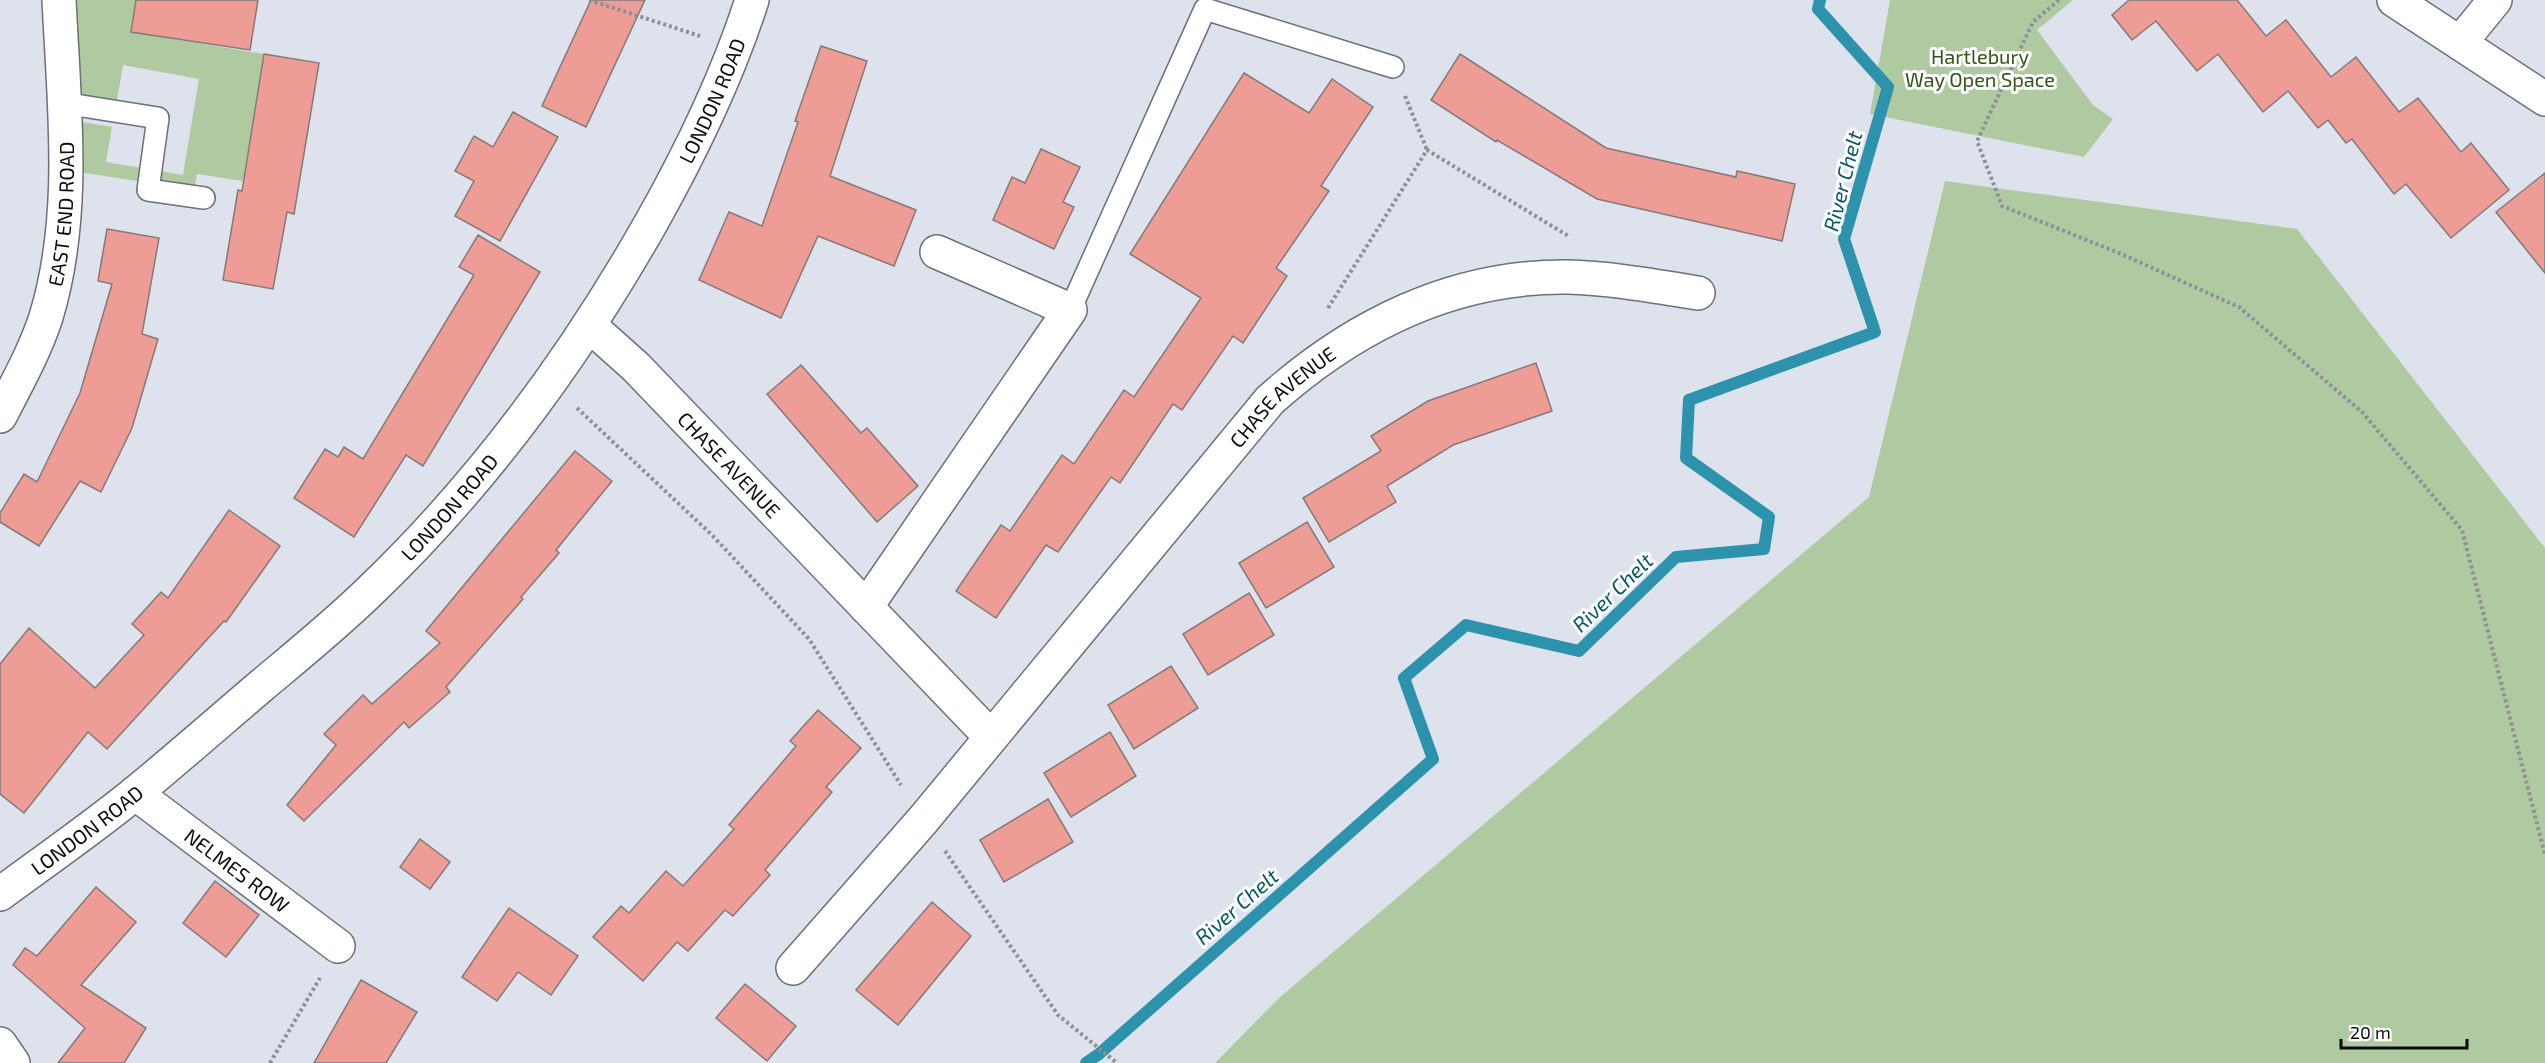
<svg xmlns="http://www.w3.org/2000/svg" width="2545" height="1063" font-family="'Exo 2',sans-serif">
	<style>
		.green { fill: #afcaa0 }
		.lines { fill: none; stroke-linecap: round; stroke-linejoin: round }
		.stream { stroke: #2d92ab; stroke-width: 12 }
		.building { fill: #ed9d96; stroke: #857978; stroke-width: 1.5 }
		.lane-casing { stroke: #6c7079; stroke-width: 24 }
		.street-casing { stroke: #6c7079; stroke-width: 36 }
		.secondary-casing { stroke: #6c7079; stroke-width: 36 }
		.highway-casing { stroke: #6c7079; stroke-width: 36 }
		.path { stroke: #8c9097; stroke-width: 4; stroke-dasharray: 3 3; stroke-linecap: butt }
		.lane { stroke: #fff; stroke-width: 21 }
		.street { stroke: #fff; stroke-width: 33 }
		.secondary { stroke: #fff; stroke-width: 33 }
		.highway { stroke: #fff; stroke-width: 33 }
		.labels { text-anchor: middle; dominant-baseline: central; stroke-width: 6; stroke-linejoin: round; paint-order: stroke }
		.park-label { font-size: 20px; fill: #325616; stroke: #fff }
		.street-label { font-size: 20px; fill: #0a0c0f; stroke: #fff }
		.water-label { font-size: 21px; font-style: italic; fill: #005769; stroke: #fff }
	</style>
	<rect width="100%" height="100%" fill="#dde2ec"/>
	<!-- green -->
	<g class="green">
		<path d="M 59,0 L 136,0 L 132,32 L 264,54 L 243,181 L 197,174 L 194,190 L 66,170 L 64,119 L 112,127 L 106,162 L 183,175 L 199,79 L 123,65 L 117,100 L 63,92 Z"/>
		<path d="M 1890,0 L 2073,0 L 2037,30 L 2093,105 L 2113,119 L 2084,157 L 1870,114 Z"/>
		<path d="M 1945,181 L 2297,229 L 2545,548 L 2545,1063 L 1215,1063 L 1279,998 L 1869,497 Z"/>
	</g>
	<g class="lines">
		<!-- stream -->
		<path class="stream" d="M 1086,1063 L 1099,1054 L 1433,759 L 1404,678 L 1466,625 L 1579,651 L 1676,557 L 1764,549 L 1769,517 L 1686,458 L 1689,400 L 1875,332 L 1844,239 L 1888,87 L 1818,9 L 1820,0"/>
	</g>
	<!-- building -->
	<g class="building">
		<path d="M 136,0 L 258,0 L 250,50 L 131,32 Z"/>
		<path d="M 591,0 L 645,0 L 586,127 L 542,106 Z"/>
		<path d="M 2129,0 L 2237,0 L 2266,36 L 2286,20 L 2331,77 L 2356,57 L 2399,112 L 2418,98 L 2461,152 L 2471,143 L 2509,190 L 2451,238 L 2406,184 L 2394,194 L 2352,139 L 2346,143 L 2328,120 L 2318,128 L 2288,91 L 2263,112 L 2218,54 L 2197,71 L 2156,21 L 2132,40 L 2112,15 Z"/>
		<path d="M 821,46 L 867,61 L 830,176 L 916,210 L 894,266 L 818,236 L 781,318 L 699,280 L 729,212 L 762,226 L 798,122 L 795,121 Z"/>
		<path d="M 264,54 L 319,63 L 294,214 L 287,212 L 273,289 L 223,280 L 238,190 L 242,191 Z"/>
		<path d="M 1460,54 L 1606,148 L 1736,177 L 1737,171 L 1795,184 L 1782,241 L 1597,199 L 1497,140 L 1496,142 L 1431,100 Z"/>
		<path d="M 1244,73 L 1309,113 L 1332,79 L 1373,107 L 1321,186 L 1329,191 L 1276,268 L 1287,276 L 1243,343 L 1233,336 L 1182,410 L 1173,404 L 1120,483 L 1111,477 L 1058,552 L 1046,545 L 996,618 L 956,591 L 1001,525 L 1010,531 L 1062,455 L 1074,464 L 1124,390 L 1134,397 L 1201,298 L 1130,254 Z"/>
		<path d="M 513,112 L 558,137 L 500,241 L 455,216 L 474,181 L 455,171 L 474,136 L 493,147 Z"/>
		<path d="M 1041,149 L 1080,167 L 1063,202 L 1074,207 L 1054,249 L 993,220 L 1012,177 L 1025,183 Z"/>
		<path d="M 2545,173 L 2545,273 L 2496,212 Z"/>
		<path d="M 107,229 L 159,238 L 142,334 L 158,339 L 132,428 L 101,492 L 80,481 L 39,546 L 0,522 L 0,513 L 24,474 L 37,482 L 80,393 L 112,284 L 98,281 Z"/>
		<path d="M 478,235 L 540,272 L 423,466 L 406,455 L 354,537 L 294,498 L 325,449 L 338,457 L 344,447 L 363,459 L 474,275 L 459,267 Z"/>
		<path d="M 1536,363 L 1552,411 L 1453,445 L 1387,486 L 1396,502 L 1329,542 L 1303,498 L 1381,451 L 1371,436 L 1428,401 Z"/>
		<path d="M 801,365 L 861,433 L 867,428 L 918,486 L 877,522 L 767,394 Z"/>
		<path d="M 575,451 L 612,481 L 556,550 L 559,553 L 521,597 L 523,599 L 446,687 L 450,692 L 409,728 L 404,722 L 304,821 L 287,805 L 336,745 L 324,734 L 363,695 L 372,704 L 440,643 L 426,631 Z"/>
		<path d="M 229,510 L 280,546 L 226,622 L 224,621 L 107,749 L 88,732 L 24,813 L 0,794 L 0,664 L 29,628 L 95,688 L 144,635 L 132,624 L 161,592 L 168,598 Z"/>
		<path d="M 1307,522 L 1334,567 L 1266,608 L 1239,563 Z"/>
		<path d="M 1249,593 L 1274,635 L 1208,675 L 1183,634 Z"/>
		<path d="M 1171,666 L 1198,708 L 1134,749 L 1108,705 Z"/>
		<path d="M 818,710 L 861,748 L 826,787 L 832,792 L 765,870 L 770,875 L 733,916 L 725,910 L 688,951 L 677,942 L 643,981 L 593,937 L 621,906 L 629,913 L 666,871 L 683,886 L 734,829 L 729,825 L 796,746 L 790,741 Z"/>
		<path d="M 1110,732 L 1136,776 L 1071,817 L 1044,773 Z"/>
		<path d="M 1048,799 L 1073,842 L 1004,882 L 980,840 Z"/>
		<path d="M 420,839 L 450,862 L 430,889 L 400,867 Z"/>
		<path d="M 215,881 L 259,915 L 226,957 L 183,923 Z"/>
		<path d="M 96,887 L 136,922 L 81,985 L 146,1028 L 124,1063 L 58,1063 L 85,1028 L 13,965 L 25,948 L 37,956 Z"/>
		<path d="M 932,902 L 971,936 L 898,1025 L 856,990 Z"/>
		<path d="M 509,908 L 578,956 L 551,995 L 518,972 L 497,1001 L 462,977 Z"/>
		<path d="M 361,980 L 417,1012 L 386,1063 L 314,1063 Z"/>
		<path d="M 745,984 L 796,1026 L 767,1061 L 716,1018 Z"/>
	</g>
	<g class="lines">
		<defs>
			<g id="lane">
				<path d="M 63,103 L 158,118 L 148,190 L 204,198"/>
				<path d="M 1070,310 L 1205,9 L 1393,67"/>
			</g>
			<g id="street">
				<path d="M 2394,0 L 2545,99"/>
				<path d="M 2460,43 L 2495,0"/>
				<path id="s1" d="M 589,325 L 636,367 L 991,737"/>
				<path d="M 866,607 L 1070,310 L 937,252"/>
				<path id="s2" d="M 135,793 L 338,946"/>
				<path id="s3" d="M 793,968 L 923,820 L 1270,400 C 1353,326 1453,276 1567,277 C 1611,278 1654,286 1698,293"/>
				<path d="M 0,1044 L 13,1063"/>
			</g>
			<g id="secondary">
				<path id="s4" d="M 0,416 C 17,383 35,351 46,317 C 77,215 64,105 59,0"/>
			</g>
			<g id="highway">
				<path id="s5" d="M 0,894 C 46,860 94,827 139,790 C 180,756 220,721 261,686 C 298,655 335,625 369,592 C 481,485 575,357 651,223 C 691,152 727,78 752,0"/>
			</g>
		</defs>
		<!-- lane casing -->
		<use href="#lane" class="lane-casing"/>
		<!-- street casing -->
		<use href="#street" class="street-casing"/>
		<!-- secondary casing -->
		<use href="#secondary" class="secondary-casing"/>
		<!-- highway casing -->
		<use href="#highway" class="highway-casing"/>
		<!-- path -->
		<g class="path">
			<path d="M 589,0 L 700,36"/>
			<path d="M 2059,0 L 2033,22 L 1977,141 L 2002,206 L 2119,253 L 2239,307 L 2362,412 L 2462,530 L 2545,855"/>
			<path d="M 1405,96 L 1427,150"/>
			<path d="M 1328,308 L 1427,150 L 1570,237"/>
			<path d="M 577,408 L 712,535 L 809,639 L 901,785"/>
			<path d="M 945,851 L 1058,1015 L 1117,1063"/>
			<path d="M 270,1063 L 320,978"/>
		</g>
		<!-- lane -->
		<use href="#lane" class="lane"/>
		<!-- street -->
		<use href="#street" class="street"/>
		<!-- secondary -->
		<use href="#secondary" class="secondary"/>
		<!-- highway -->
		<use href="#highway" class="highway"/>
	</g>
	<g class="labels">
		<!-- park labels -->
		<g class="park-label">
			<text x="1980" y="56">Hartlebury<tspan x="1980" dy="23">Way Open Space</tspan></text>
		</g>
		<!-- street labels -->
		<g class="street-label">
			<text stroke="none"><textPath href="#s5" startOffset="1080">LONDON ROAD</textPath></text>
			<text stroke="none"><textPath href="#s4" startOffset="214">EAST END ROAD</textPath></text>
			<text stroke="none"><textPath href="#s3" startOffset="753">CHASE AVENUE</textPath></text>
			<text stroke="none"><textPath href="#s1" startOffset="198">CHASE AVENUE</textPath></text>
			<text stroke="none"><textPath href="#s5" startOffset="594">LONDON ROAD</textPath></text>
			<text stroke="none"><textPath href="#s5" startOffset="108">LONDON ROAD</textPath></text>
			<text stroke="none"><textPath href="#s2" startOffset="128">NELMES ROW</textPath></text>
		</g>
		<!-- water labels -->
		<g class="water-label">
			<text transform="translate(1842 181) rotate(-76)">River Chelt</text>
			<text transform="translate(1612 592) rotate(-44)">River Chelt</text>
			<text transform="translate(1236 906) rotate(-41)">River Chelt</text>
		</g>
	</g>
	<!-- scale -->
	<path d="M2341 1039v9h126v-9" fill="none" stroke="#0a0c0f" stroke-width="3"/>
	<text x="2350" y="1039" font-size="18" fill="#0a0c0f" stroke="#ffffff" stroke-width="4.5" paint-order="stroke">20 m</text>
</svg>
